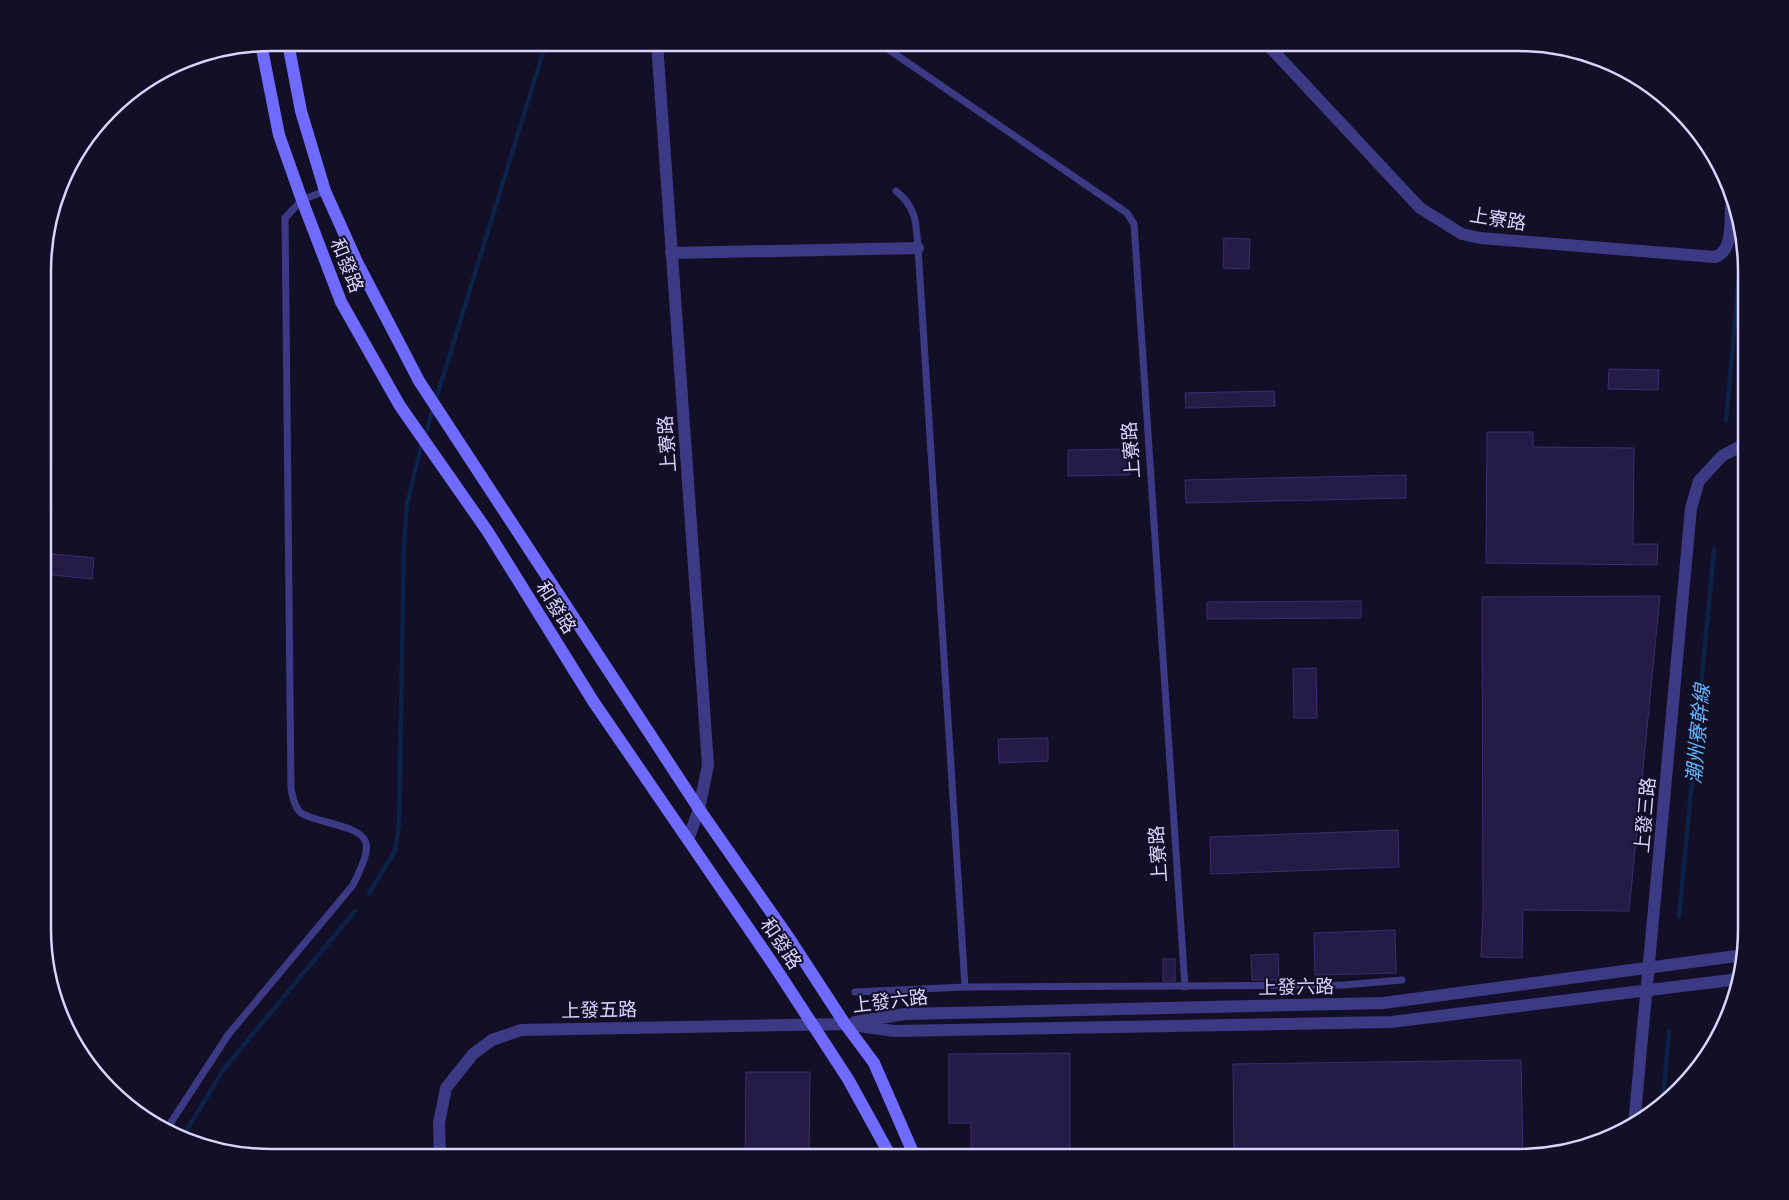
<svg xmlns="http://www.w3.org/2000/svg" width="1789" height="1200" font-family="Commissioner,'Noto Sans TC',sans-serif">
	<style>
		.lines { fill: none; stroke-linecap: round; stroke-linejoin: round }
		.stream { stroke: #0c2248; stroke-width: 4.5 }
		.building { fill: #241b47; stroke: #3b2d73 }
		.lane { stroke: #3d3a85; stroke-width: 7 }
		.street { stroke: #3d3a85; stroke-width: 12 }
		.secondary { stroke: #6f6bff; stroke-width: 12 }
		.labels { text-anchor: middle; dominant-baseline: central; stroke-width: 4; stroke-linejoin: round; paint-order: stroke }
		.street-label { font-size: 19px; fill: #d9d4ff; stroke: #130f26 }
		.water-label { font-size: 20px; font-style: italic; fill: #62b6ff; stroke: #130f26 }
		.rim { fill: none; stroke: #d9d4ff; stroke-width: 2.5 }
	</style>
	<rect width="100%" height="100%" fill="#130f26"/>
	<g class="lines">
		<!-- stream -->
		<g class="stream">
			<path d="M 1726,421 L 1742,243"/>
			<path d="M 425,435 L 546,43"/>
			<path d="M 369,893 L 395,851 L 399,825 L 404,544 L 407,504 L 422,443"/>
			<path d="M 1679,917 L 1714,550"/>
			<path d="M 1663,1098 L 1669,1031"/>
			<path d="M 182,1138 L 223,1070 L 355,911"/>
		</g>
	</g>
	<!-- building -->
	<g class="building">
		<path d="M 1224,238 L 1250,239 L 1249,269 L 1223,268 Z"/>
		<path d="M 1609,369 L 1659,370 L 1658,390 L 1608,389 Z"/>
		<path d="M 1274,391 L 1275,406 L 1186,408 L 1185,393 Z"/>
		<path d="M 1487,432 L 1533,432 L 1533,447 L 1634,448 L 1633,544 L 1658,544 L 1657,565 L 1486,563 Z"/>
		<path d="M 1129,449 L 1130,475 L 1068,476 L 1068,450 Z"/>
		<path d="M 1406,475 L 1406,498 L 1186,503 L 1185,480 Z"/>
		<path d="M 44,553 L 94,558 L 92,579 L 44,574 Z"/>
		<path d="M 1660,596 L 1629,911 L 1523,910 L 1522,958 L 1481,957 L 1483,912 L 1482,597 Z"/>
		<path d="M 1361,601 L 1361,618 L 1207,619 L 1207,602 Z"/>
		<path d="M 1316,668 L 1317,718 L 1294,718 L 1293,669 Z"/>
		<path d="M 1048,738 L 1048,761 L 999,763 L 998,739 Z"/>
		<path d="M 1398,830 L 1399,867 L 1211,874 L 1210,837 Z"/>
		<path d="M 1395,930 L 1396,973 L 1315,975 L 1314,933 Z"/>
		<path d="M 1278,954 L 1279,980 L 1252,980 L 1251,955 Z"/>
		<rect x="1163" y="959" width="12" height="22"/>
		<path d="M 1070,1053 L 1070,1157 L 971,1157 L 971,1123 L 949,1123 L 949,1054 Z"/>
		<path d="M 1521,1060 L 1523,1157 L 1234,1157 L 1233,1064 Z"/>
		<path d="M 746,1072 L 810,1072 L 809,1157 L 745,1157 Z"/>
	</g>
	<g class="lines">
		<!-- lane -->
		<g class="lane">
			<path d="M 879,43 L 1127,213 L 1134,224 L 1185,987"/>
			<path d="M 896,191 C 917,208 916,223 918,248 L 965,987"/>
			<path d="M 855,992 L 965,987 L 1344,985 L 1402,980"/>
			<path d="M 166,1130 L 228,1035 L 353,885 C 376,838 372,834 323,821 C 316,819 307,817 301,813 C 294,807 293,797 291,789 L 285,218 L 302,200 L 325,191"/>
		</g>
		<!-- street -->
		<g class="street">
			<path d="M 657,43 L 708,765 L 699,809 L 688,840"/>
			<path d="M 1266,43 L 1420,208 L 1462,234 L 1480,238 L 1715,257 C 1733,251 1730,224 1731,207"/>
			<path d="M 671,253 L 918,248"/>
			<path d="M 855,1022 L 905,1014 L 1383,1003 L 1744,955"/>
			<path d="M 1634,1125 L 1691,508 L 1699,481 L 1722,456 L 1746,443"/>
			<path d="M 440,1157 L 439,1123 L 446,1088 L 473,1054 L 492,1040 L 521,1030 L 845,1024 L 894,1031 L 1391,1022 L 1739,979"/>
		</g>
		<!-- secondary -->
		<g class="secondary">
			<path d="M 288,43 L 301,111 L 325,191 L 357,262 L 419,381 L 699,809 L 789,938 L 845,1024 L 874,1063 L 915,1157"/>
			<path d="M 261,44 L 279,135 L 302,200 L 341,302 L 400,406 L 488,532 L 593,701 L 773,964 L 848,1079 L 891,1157"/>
		</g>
	</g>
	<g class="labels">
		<!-- street labels -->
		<g class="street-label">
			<text transform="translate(1498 218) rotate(9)">上寮路</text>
			<text transform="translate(348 265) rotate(68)">和發路</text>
			<text transform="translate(666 444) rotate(-94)">上寮路</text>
			<text transform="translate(1130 450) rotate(-94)">上寮路</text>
			<text transform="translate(557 607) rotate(58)">和發路</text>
			<text transform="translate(1644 815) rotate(-85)">上發三路</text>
			<text transform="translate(1157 854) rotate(-94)">上寮路</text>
			<text transform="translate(782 943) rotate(56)">和發路</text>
			<text transform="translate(1296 986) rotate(-1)">上發六路</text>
			<text transform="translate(890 1000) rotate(-7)">上發六路</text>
			<text transform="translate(599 1009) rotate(-1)">上發五路</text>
		</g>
		<!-- water labels -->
		<g class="water-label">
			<text transform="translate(1697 734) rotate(-85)">潮州寮幹線</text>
		</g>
	</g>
	<!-- crop -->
	<path d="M0 0H1789V1200H0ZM271 51H1518A220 220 0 0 1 1738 271V929A220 220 0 0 1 1518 1149H271A220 220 0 0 1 51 929V271A220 220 0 0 1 271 51Z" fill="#130f26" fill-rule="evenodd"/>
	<path class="rim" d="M271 51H1518A220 220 0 0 1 1738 271V929A220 220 0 0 1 1518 1149H271A220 220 0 0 1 51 929V271A220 220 0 0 1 271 51Z"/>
</svg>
